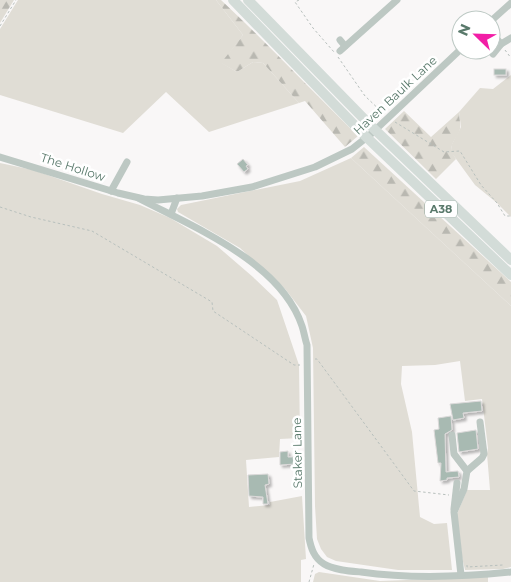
<svg xmlns="http://www.w3.org/2000/svg" width="511" height="582" font-family="Montserrat,sans-serif">
	<style>
		.green { fill: #e0ddd5 }
		.forest { fill: url(#forest-firs) }
		.building { fill: #a8bab2; stroke: #dbd9d9; filter: url(#shadow) }
		.lines { fill: none; stroke-linecap: round; stroke-linejoin: round }
		.path { stroke: #b8c0bd; stroke-width: 1; stroke-dasharray: 2.5 2.5; stroke-linecap: butt }
		.minor { stroke: #bdc8c3; stroke-width: 7 }
		.highway { stroke: #d3dcd8; stroke-width: 10 }
		.labels { text-anchor: middle; dominant-baseline: central; stroke-width: 5; stroke-linejoin: round; paint-order: stroke }
		.shield { fill: #fff; stroke: #8ba197; stroke-width: 1 }
		.shield-label { font-size: 11px; font-weight: bold; fill: #59796b }
		.street-label { font-size: 12px; fill: #59796b; stroke: #fff }
	</style>
	<defs>
		<pattern id="forest-firs" width="22" height="20" patternUnits="userSpaceOnUse" patternTransform="scale(1.25)"><rect width="22" height="20" fill="#e0ddd5"/><path d="M5 1l3.5 6h-7zM16 11l3.5 6h-7z" fill="#b9b8b1"/></pattern>
		<filter id="shadow"><feDropShadow dx="2.5" dy="2.5" stdDeviation="1" flood-color="#0004"/></filter>
	</defs>
	<rect width="100%" height="100%" fill="#f9f7f7"/>
	<!-- green -->
	<g class="green">
		<path d="M 18,0 L 216,0 L 243,35 L 222,63 L 237,72 L 253,62 L 263,63 L 299,103 L 209,132 L 166,92 L 123,133 L 0,95 L 0,29 Z"/>
		<path d="M 511,75 L 511,217 L 497,203 L 475,185 L 451,152 L 452,144 L 461,127 L 459,112 L 480,88 L 493,89 Z"/>
		<path d="M 351,158 L 511,306 L 511,567 L 503,569 L 465,570 L 462,557 L 457,514 L 467,490 L 490,490 L 487,454 L 488,448 L 482,399 L 465,401 L 460,361 L 435,365 L 402,366 L 401,384 L 412,432 L 420,517 L 434,524 L 447,523 L 452,570 L 398,570 L 336,561 L 327,557 L 321,549 L 317,539 L 315,506 L 313,348 L 306,316 L 286,290 L 240,248 L 178,212 L 177,209 L 181,205 L 300,181 Z"/>
		<path d="M 0,163 L 33,170 L 102,194 L 140,205 L 170,218 L 217,246 L 253,277 L 277,300 L 299,365 L 300,438 L 280,439 L 279,457 L 246,460 L 249,507 L 270,505 L 270,502 L 302,496 L 306,559 L 301,560 L 301,582 L 0,582 Z"/>
		<path d="M 319,572 L 380,581 L 488,577 L 488,582 L 313,582 L 315,574 Z"/>
	</g>
	<!-- forest -->
	<g class="forest">
		<path d="M 0,0 L 14,0 L 0,23 Z"/>
		<path d="M 216,0 L 221,0 C 268,44 312,91 358,136 L 345,147 L 305,101 L 299,103 L 263,63 L 253,62 L 237,72 L 221,63 L 243,35 Z"/>
		<path d="M 404,111 L 431,137 L 459,112 C 459,117 461,124 460,129 C 456,142 446,144 456,159 L 436,179 L 385,129 Z"/>
		<path d="M 364,147 L 511,282 L 511,306 L 351,158 Z"/>
	</g>
	<!-- building -->
	<g class="building">
		<rect x="494" y="69" width="12" height="6"/>
		<path d="M 243,159 L 248,165 L 246,166 L 248,169 L 244,172 L 237,164 Z"/>
		<path d="M 481,401 L 482,411 L 463,413 L 464,418 L 453,420 L 450,404 Z"/>
		<path d="M 451,416 L 452,430 L 445,434 L 446,472 L 458,471 L 459,477 L 447,478 L 447,480 L 440,481 L 441,463 L 438,463 L 434,430 L 439,429 L 438,418 Z"/>
		<path d="M 476,430 L 478,449 L 459,452 L 457,433 Z"/>
		<path d="M 288,451 L 288,457 L 295,457 L 295,464 L 280,465 L 280,452 Z"/>
		<path d="M 268,474 L 269,484 L 265,485 L 268,504 L 263,504 L 263,497 L 249,496 L 248,475 Z"/>
	</g>
	<g class="lines">
		<!-- path -->
		<g class="path">
			<path d="M 299,0 L 295,2 L 313,28 L 334,52"/>
			<path d="M 0,26 L 16,0"/>
			<path d="M 505,50 L 511,58"/>
			<path d="M 338,57 L 365,96 L 384,114"/>
			<path d="M 395,122 L 444,152 L 460,151 L 481,185 L 497,203 L 505,216 L 511,216"/>
			<path d="M 0,207 L 31,217 L 92,231 L 212,302 L 213,311 L 294,365 L 300,365"/>
			<path d="M 315,359 L 317,359 L 414,491 L 449,495"/>
			<path d="M 467,565 L 467,567 L 503,565 L 503,567"/>
			<path d="M 309,582 L 314,564"/>
		</g>
		<!-- minor -->
		<g class="minor">
			<path d="M 491,21 L 511,3"/>
			<path d="M 491,32 L 501,44"/>
			<path d="M 340,40 L 345,46"/>
			<path d="M 340,51 L 397,0"/>
			<path d="M 493,54 L 501,44 L 511,38"/>
			<path d="M 0,157 L 118,193 L 144,199 L 158,200 L 202,196 L 252,187 L 315,167 L 352,149 L 371,134 L 461,49"/>
			<path d="M 111,191 L 127,162"/>
			<path d="M 138,198 C 193,227 281,262 302,326 C 304,332 305,339 307,345 L 309,538 C 311,548 314,558 324,564 C 334,570 349,571 361,572 C 410,579 462,577 511,572"/>
			<path d="M 171,214 L 177,198"/>
			<path d="M 452,435 L 454,454 L 467,471 L 464,489 L 454,512 L 461,575"/>
			<path d="M 467,471 L 482,458 L 484,454 L 480,422"/>
			<path d="M 454,509 L 457,483"/>
		</g>
		<!-- highway -->
		<g class="highway">
			<path d="M 233,0 L 362,133 L 511,275"/>
			<path d="M 248,0 L 371,126 L 511,260"/>
		</g>
	</g>
	<g class="labels">
		<!-- shield labels -->
		<rect class="shield" x="425" y="200.5" width="32" height="17" rx="4"/>
		<g class="shield-label">
			<text x="441" y="209">A38</text>
		</g>
		<!-- street labels -->
		<g class="street-label">
			<text transform="translate(395 95) rotate(-43)">Haven Baulk Lane</text>
			<text transform="translate(73 167) rotate(18)">The Hollow</text>
			<text transform="translate(297 453) rotate(-91)">Staker Lane</text>
		</g>
	</g>
	<!-- north arrow -->
	<g transform="translate(476 35) rotate(293)"><circle r="24" fill="#ffffff" stroke="#bdc9c4"/>
	<path d="M0-4L9 19L0 12L-9 19Z" fill="#f21ea6"/>
	<text y="-8" font-size="14" font-weight="bold" text-anchor="middle" fill="#59796b">N</text>
	</g>
</svg>
